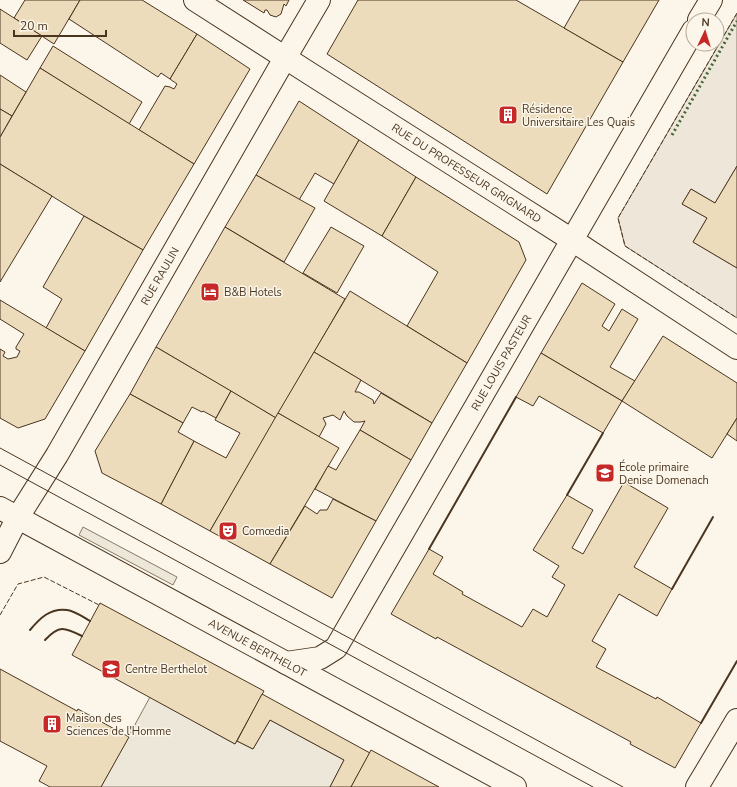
<svg xmlns="http://www.w3.org/2000/svg" width="737" height="787" font-family="'Nunito Sans',sans-serif">
	<style>
		.green { fill: #ede6d9; stroke: #887966 }
		.parking { fill: #ede7d9; stroke: #887966 }
		.building { fill: #ecdcbc; stroke: #4a3520 }
		.lines { fill: none; stroke-linecap: round; stroke-linejoin: round }
		.minor-casing { stroke: #4a3520; stroke-width: 24 }
		.tertiary-casing { stroke: #4a3520; stroke-width: 24 }
		.primary-casing { stroke: #4a3520; stroke-width: 24 }
		.minor { stroke: #fbf6e9; stroke-width: 22 }
		.tertiary { stroke: #fbf6e9; stroke-width: 22 }
		.primary { stroke: #fbf6e9; stroke-width: 22 }
		.tram { stroke: #4a3520; stroke-width: 1 }
		.hedge { stroke: #436837; stroke-width: 3; stroke-dasharray: 2 3; stroke-linecap: butt }
		.fence { stroke: #4a3520; stroke-width: 1; stroke-dasharray: 5 2; stroke-linecap: butt }
		.wall { stroke: #4a3520; stroke-width: 2 }
		.labels { text-anchor: middle; dominant-baseline: central; stroke-width: 3; stroke-linejoin: round; paint-order: stroke }
		.poi-label { font-size: 11px; fill: #4a3520; stroke: #fbf6e9; text-anchor: start }
		.street-label { font-size: 11px; fill: #4a3520; stroke: #fbf6e9 }
	</style>
	<rect width="100%" height="100%" fill="#fbf6e9"/>
	<!-- green -->
	<path class="green" d="M 736,15 L 737,15 L 737,166 L 715,203 L 691,189 L 682,204 L 707,218 L 693,242 L 737,268 L 737,318 L 625,246 L 618,218 Z"/>
	<!-- parking -->
	<g class="parking">
		<path d="M 83,527 L 177,577 L 173,585 L 79,535 Z"/>
		<path d="M 150,697 L 235,744 L 237,741 L 253,749 L 270,720 L 344,760 L 330,787 L 101,787 Z"/>
	</g>
	<!-- building -->
	<g class="building">
		<path d="M 25,0 L 80,0 L 54,44 L 14,18 Z"/>
		<path d="M 80,0 L 142,0 L 197,34 L 170,79 L 161,73 L 158,77 L 69,19 Z"/>
		<path d="M 243,0 L 289,0 L 286,6 L 284,4 L 281,14 L 276,17 L 270,15 L 267,10 L 265,10 L 264,13 Z"/>
		<path d="M 358,0 L 516,0 L 623,62 L 547,194 L 327,54 Z"/>
		<path d="M 580,0 L 659,0 L 623,62 L 564,28 Z"/>
		<path d="M 0,9 L 42,36 L 27,60 L 0,43 Z"/>
		<path d="M 197,34 L 250,69 L 194,164 L 139,130 L 165,86 L 170,87 L 174,89 L 177,84 L 170,79 Z"/>
		<path d="M 53,46 L 142,102 L 129,124 L 40,68 Z"/>
		<path d="M 40,68 L 194,164 L 143,250 L 84,216 L 0,164 L 0,137 Z"/>
		<path d="M 0,75 L 26,92 L 12,116 L 0,109 Z"/>
		<path d="M 299,101 L 359,140 L 334,184 L 315,173 L 299,200 L 256,175 Z"/>
		<path d="M 0,109 L 12,116 L 0,137 Z"/>
		<path d="M 359,140 L 416,177 L 382,236 L 324,201 Z"/>
		<path d="M 0,164 L 52,196 L 0,282 Z"/>
		<path d="M 737,166 L 737,268 L 693,242 L 707,218 L 682,204 L 691,189 L 715,203 Z"/>
		<path d="M 256,175 L 315,208 L 284,262 L 225,227 Z"/>
		<path d="M 416,177 L 519,242 L 526,260 L 467,363 L 407,326 L 438,272 L 382,236 Z"/>
		<path d="M 84,216 L 143,250 L 85,351 L 46,328 L 62,299 L 43,287 Z"/>
		<path d="M 225,227 L 345,299 L 276,418 L 156,347 Z"/>
		<path d="M 331,227 L 364,246 L 337,293 L 303,273 Z"/>
		<path d="M 582,283 L 615,304 L 602,326 L 609,331 L 622,309 L 638,319 L 610,367 L 635,381 L 622,401 L 541,353 Z"/>
		<path d="M 350,291 L 467,363 L 432,423 L 314,352 Z"/>
		<path d="M 0,300 L 85,351 L 45,419 L 18,428 L 0,418 L 0,349 L 5,352 L 3,356 L 8,359 L 17,357 L 20,351 L 16,349 L 16,347 L 24,334 L 0,319 Z"/>
		<path d="M 663,336 L 737,383 L 737,418 L 712,458 L 622,401 Z"/>
		<path d="M 156,347 L 231,391 L 216,418 L 203,411 L 202,412 L 192,407 L 183,423 L 130,394 Z"/>
		<path d="M 314,352 L 361,380 L 355,392 L 359,392 L 373,400 L 374,404 L 381,393 L 432,423 L 411,460 L 360,430 L 365,421 L 361,422 L 354,422 L 347,416 L 344,411 L 340,420 L 333,415 L 323,418 L 326,424 L 319,437 L 278,413 Z"/>
		<path d="M 541,353 L 622,401 L 603,433 L 539,396 L 533,406 L 516,397 Z"/>
		<path d="M 231,391 L 276,418 L 210,531 L 161,504 L 194,441 L 226,458 L 240,433 L 215,420 Z"/>
		<path d="M 130,394 L 183,423 L 178,432 L 194,441 L 161,504 L 102,473 L 95,451 Z"/>
		<path d="M 278,413 L 339,448 L 270,564 L 210,531 Z"/>
		<path d="M 737,418 L 737,441 L 727,434 Z"/>
		<path d="M 360,430 L 411,460 L 376,521 L 315,489 L 328,466 L 336,470 Z"/>
		<path d="M 624,482 L 668,508 L 634,567 L 672,589 L 657,616 L 619,594 L 592,641 L 606,649 L 596,667 L 656,699 L 657,697 L 701,723 L 675,768 L 630,744 L 631,742 L 437,637 L 436,639 L 391,614 L 429,549 L 443,557 L 433,574 L 463,592 L 462,594 L 522,627 L 533,609 L 547,617 L 565,585 L 552,577 L 559,566 L 533,550 L 567,495 L 593,510 L 572,548 L 583,554 Z"/>
		<path d="M 333,499 L 376,521 L 332,598 L 270,564 L 305,506 L 317,514 L 320,510 L 327,510 Z"/>
		<path d="M 100,603 L 264,691 L 235,744 L 72,655 Z"/>
		<path d="M 0,669 L 77,711 L 78,709 L 129,737 L 101,787 L 50,787 L 39,781 L 47,766 L 0,741 Z"/>
		<path d="M 262,694 L 370,753 L 351,787 L 330,787 L 344,760 L 270,720 L 253,749 L 237,741 Z"/>
		<path d="M 371,750 L 439,787 L 351,787 Z"/>
	</g>
	<g class="lines">
		<defs>
			<g id="minor">
				<path id="s1" d="M 195,0 L 309,73 L 572,240 L 737,348"/>
				<path d="M 699,20 L 711,0"/>
				<path id="s2" d="M 0,552 L 18,517 L 57,455 L 285,58 L 319,0"/>
				<path id="s3" d="M 286,663 L 320,658 L 336,648 L 693,31"/>
			</g>
			<path id="tertiary" d="M 697,787 L 737,720"/>
			<g id="primary">
				<path id="s4" d="M 0,508 L 515,787"/>
			</g>
		</defs>
		<!-- minor casing -->
		<use href="#minor" class="minor-casing"/>
		<!-- tertiary casing -->
		<use href="#tertiary" class="tertiary-casing"/>
		<!-- primary casing -->
		<use href="#primary" class="primary-casing"/>
		<!-- minor -->
		<use href="#minor" class="minor"/>
		<!-- tertiary -->
		<use href="#tertiary" class="tertiary"/>
		<!-- primary -->
		<use href="#primary" class="primary"/>
		<!-- tram -->
		<g class="tram">
			<path d="M 0,448 L 623,787"/>
			<path d="M 0,465 L 593,787"/>
		</g>
		<!-- hedge -->
		<path class="hedge" d="M 672,135 L 737,21"/>
		<!-- fence -->
		<g class="fence">
			<path d="M 737,13 L 618,218 L 625,246 L 737,318"/>
			<path d="M 0,615 L 18,584 L 44,577 L 99,605"/>
		</g>
		<!-- wall -->
		<g class="wall">
			<path d="M 567,495 L 603,433"/>
			<path d="M 429,549 L 516,397"/>
			<path d="M 672,589 L 713,517"/>
			<path d="M 30,630 C 40,618 50,608 67,610 C 75,611 83,617 90,621"/>
			<path d="M 45,640 C 59,625 64,627 82,636"/>
			<path d="M 701,723 L 737,661"/>
		</g>
	</g>
	<!-- icons -->
	<defs>
		<symbol id="building-square" viewBox="-11 -11 22 22"><rect x="-9" y="-9" width="18" height="18" rx="4" fill="#c62828" stroke="#fbf6e9"/><path d="M-4-6H4V6H1V3H-1V6H-4ZM-2.5-4.3h1.7v1.8h-1.7ZM.8-4.3h1.7v1.8H.8ZM-2.5-1h1.7V.8h-1.7ZM.8-1h1.7V.8H.8Z" fill="#fff"/></symbol>
		<symbol id="hotel-square" viewBox="-11 -11 22 22"><rect x="-9" y="-9" width="18" height="18" rx="4" fill="#c62828" stroke="#fbf6e9"/><path d="M-6-4.5h1.5V1H6V5H4.5V3h-9V5H-6ZM-4 0a1.8 1.8 0 1 1 3.6 0ZM.5 0V-2.5h3Q6-2.5 6 0Z" fill="#fff"/></symbol>
		<symbol id="school-square" viewBox="-11 -11 22 22"><rect x="-9" y="-9" width="18" height="18" rx="4" fill="#c62828" stroke="#fbf6e9"/><path d="M0-5L7-2L0 1L-7-2ZM-4 1L0 2.5L4 1V4Q0 6-4 4Z" fill="#fff"/></symbol>
		<symbol id="theatre-square" viewBox="-11 -11 22 22"><rect x="-9" y="-9" width="18" height="18" rx="4" fill="#c62828" stroke="#fbf6e9"/><path d="M-5-5.5Q0-4 5-5.5V0Q5 5 0 6Q-5 5-5 0ZM-3.3-2.5H-1v1.5H-3.3ZM1-2.5H3.3v1.5H1ZM-2.8 1Q0 5.5 2.8 1Z" fill="#fff"/></symbol>
		<symbol id="university-square" viewBox="-11 -11 22 22"><rect x="-9" y="-9" width="18" height="18" rx="4" fill="#c62828" stroke="#fbf6e9"/><path d="M0-5L7-2L0 1L-7-2ZM-4 1L0 2.5L4 1V4Q0 6-4 4Z" fill="#fff"/></symbol>
	</defs>
	<g fill-rule="evenodd">
		<use href="#building-square" x="497" y="104" width="22" height="22"/>
		<use href="#hotel-square" x="199" y="281" width="22" height="22"/>
		<use href="#school-square" x="594" y="462" width="22" height="22"/>
		<use href="#theatre-square" x="217" y="520" width="22" height="22"/>
		<use href="#university-square" x="100" y="658" width="22" height="22"/>
		<use href="#building-square" x="41" y="713" width="22" height="22"/>
	</g>
	<g class="labels">
		<!-- poi labels -->
		<g class="poi-label">
			<text x="522" y="109">Résidence<tspan x="522" dy="13">Universitaire Les Quais</tspan></text>
			<text x="224" y="292">B&amp;B Hotels</text>
			<text x="619" y="467">École primaire<tspan x="619" dy="13">Denise Domenach</tspan></text>
			<text x="242" y="531">Comœdia</text>
			<text x="125" y="669">Centre Berthelot</text>
			<text x="66" y="718">Maison des<tspan x="66" dy="13">Sciences de l'Homme</tspan></text>
		</g>
		<!-- street labels -->
		<g class="street-label">
			<text stroke="none"><textPath href="#s1" startOffset="322">RUE DU PROFESSEUR GRIGNARD</textPath></text>
			<text stroke="none"><textPath href="#s2" startOffset="319">RUE RAULIN</textPath></text>
			<text stroke="none"><textPath href="#s3" startOffset="383">RUE LOUIS PASTEUR</textPath></text>
			<text stroke="none"><textPath href="#s4" startOffset="293">AVENUE BERTHELOT</textPath></text>
		</g>
	</g>
	<!-- north arrow -->
	<g transform="translate(705 32) rotate(4)"><circle r="19" fill="#fbf6e9" stroke="#b4a999"/>
	<path d="M0-3L7 15L0 10L-7 15Z" fill="#c62828"/>
	<text y="-6" font-size="11" font-weight="bold" text-anchor="middle" fill="#4a3520">N</text>
	</g>
	<!-- scale -->
	<path d="M14 30v6h92v-6" fill="none" stroke="#4a3520" stroke-width="2"/>
	<text x="20" y="30" font-size="12" fill="#4a3520" stroke="#fbf6e9" stroke-width="3" paint-order="stroke">20 m</text>
</svg>
